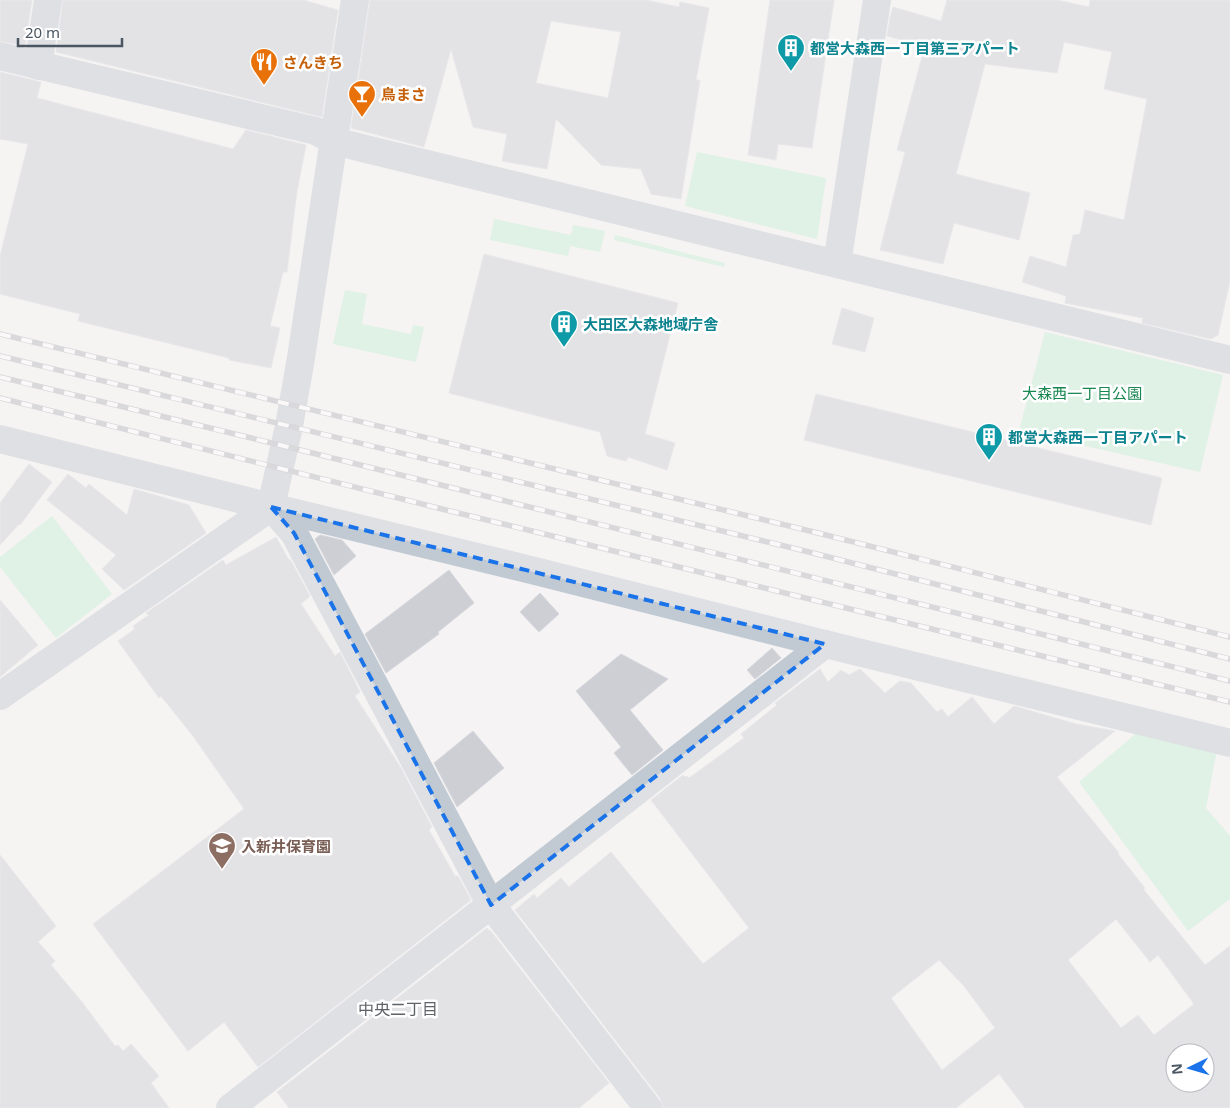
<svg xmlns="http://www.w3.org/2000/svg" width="1230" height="1108" font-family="'Noto Sans','Noto Sans JP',sans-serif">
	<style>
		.green { fill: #c3f1d5 }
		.building { fill: #cdcfd5; stroke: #d7d9de; fill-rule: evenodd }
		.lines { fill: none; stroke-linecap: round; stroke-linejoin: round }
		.minor { stroke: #c1cad2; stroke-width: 28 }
		.rail-casing { stroke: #b5b8bd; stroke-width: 5.5 }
		.rail { stroke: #fff; stroke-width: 4; stroke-dasharray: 11; stroke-linecap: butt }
		.marked { fill: none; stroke: #1a73e8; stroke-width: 4; stroke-dasharray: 10 6; stroke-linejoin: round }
		.labels { text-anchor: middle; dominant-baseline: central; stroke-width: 5; stroke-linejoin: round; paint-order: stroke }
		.culture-label { font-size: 15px; font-weight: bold; fill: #0d838f; stroke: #fff; text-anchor: start }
		.food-label { font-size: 15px; font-weight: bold; fill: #c56008; stroke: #fff; text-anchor: start }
		.park-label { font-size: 15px; fill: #17864f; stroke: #fff }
		.education-label { font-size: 15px; font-weight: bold; fill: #785e54; stroke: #fff; text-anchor: start }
		.neighbourhood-label { font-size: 16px; fill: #5f6368; stroke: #fff }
	</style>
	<rect width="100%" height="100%" fill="#f5f3f3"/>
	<!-- green -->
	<g class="green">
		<path d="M 697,152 L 826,178 L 817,239 L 685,206 Z"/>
		<path d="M 494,219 L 571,235 L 573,225 L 605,231 L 600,252 L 570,246 L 568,256 L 490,240 Z"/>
		<path d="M 615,235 L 725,263 L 724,267 L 614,240 Z"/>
		<path d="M 345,290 L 367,294 L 362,324 L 411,334 L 413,325 L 424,327 L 416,362 L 333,344 Z"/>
		<path d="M 1045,332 L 1223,375 L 1200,472 L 1019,431 Z"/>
		<path d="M 52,516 L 112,594 L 56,638 L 0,567 L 0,557 Z"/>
		<path d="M 1140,730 L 1217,749 L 1206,808 L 1230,836 L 1230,899 L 1188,931 L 1079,782 Z"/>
	</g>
	<!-- building -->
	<g class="building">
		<path d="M 0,0 L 32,0 L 25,46 L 0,41 Z"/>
		<path d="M 63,0 L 303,0 L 338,10 L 322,117 L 56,52 Z"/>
		<path d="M 370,0 L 646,0 L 679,7 L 680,2 L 709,8 L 696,80 L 700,80 L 681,199 L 651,194 L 641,169 L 601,165 L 556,119 L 547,169 L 502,161 L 507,134 L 473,127 L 451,49 L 424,147 L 351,128 ZM 551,21 L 621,32 L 608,98 L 536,83 Z"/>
		<path d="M 770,0 L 834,0 L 812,148 L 778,144 L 776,160 L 748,155 Z"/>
		<path d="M 947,0 L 1057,0 L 1089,7 L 1090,0 L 1230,0 L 1230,281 L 1218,335 L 1211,339 L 1142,323 L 1143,318 L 1065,303 L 1066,296 L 1022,282 L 1030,256 L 1066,267 L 1073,235 L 1080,234 L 1085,210 L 1124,220 L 1147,99 L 1104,89 L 1112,52 L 1064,42 L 1057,73 L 985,64 L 956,174 L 1030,193 L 1019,240 L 954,223 L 943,264 L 880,250 L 905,152 L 897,150 L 925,46 L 887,36 L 890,18 L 893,7 L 941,21 Z"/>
		<path d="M 0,72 L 41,82 L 37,98 L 233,149 L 246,130 L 306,145 L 297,191 L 287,272 L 283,272 L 270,326 L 280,328 L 271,368 L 229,360 L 229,358 L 78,321 L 80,314 L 0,294 L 0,256 L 28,144 L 0,139 Z"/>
		<path d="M 484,254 L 678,303 L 645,434 L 675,443 L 667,470 L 628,457 L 626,461 L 607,456 L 600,432 L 449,393 Z"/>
		<path d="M 842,308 L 874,318 L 865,352 L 832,344 Z"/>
		<path d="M 816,394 L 1162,478 L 1151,525 L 804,440 Z"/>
		<path d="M 29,464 L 52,482 L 20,525 L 19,524 L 0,545 L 0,503 Z"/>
		<path d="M 68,474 L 86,488 L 89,484 L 127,515 L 134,489 L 189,505 L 206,533 L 124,590 L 102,569 L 116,555 L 47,500 Z"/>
		<path d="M 320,535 L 342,540 L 356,556 L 334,575 L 315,539 Z"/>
		<path d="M 276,537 L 289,560 L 290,559 L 310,596 L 301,604 L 335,656 L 340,652 L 360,692 L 355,696 L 401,768 L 432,827 L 429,830 L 455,876 L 458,876 L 471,900 L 258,1067 L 224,1022 L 188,1051 L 93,924 L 244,809 L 193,736 L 161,696 L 159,698 L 118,641 L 135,629 L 133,626 L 149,615 L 146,613 L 223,560 L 226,565 Z"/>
		<path d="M 449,570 L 474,603 L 438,632 L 439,634 L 386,673 L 365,634 Z"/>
		<path d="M 540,593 L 559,614 L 539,632 L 520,612 Z"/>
		<path d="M 0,600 L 38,645 L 0,677 Z"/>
		<path d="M 772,648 L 781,658 L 755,679 L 747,670 Z"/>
		<path d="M 621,654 L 668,679 L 630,710 L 663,750 L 632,775 L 614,753 L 621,747 L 576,691 Z"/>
		<path d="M 820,669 L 828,682 L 841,670 L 849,675 L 860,669 L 885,693 L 900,681 L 911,683 L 937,712 L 942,709 L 948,717 L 972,697 L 994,724 L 1014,706 L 1076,724 L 1115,731 L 1057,777 L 1119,853 L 1118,854 L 1145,888 L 1143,889 L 1205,965 L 1230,946 L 1230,1108 L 1025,1108 L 999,1074 L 956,1108 L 663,1108 L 660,1098 L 515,910 L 534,894 L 537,898 L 561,878 L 569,887 L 611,852 L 703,964 L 749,928 L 651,800 L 683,775 L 685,777 L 687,776 L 689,778 L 744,738 L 741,734 L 777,705 L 775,703 ZM 1116,919 L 1150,962 L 1158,955 L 1194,1004 L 1154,1035 L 1138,1015 L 1121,1028 L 1068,960 ZM 939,960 L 964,986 L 995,1028 L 942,1070 L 891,998 ZM 1175,1053 L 1205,1053 L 1205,1083 L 1175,1083 Z"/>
		<path d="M 473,731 L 504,768 L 457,807 L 434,763 Z"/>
		<path d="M 0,855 L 56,926 L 38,942 L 55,961 L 51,965 L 82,1002 L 115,1046 L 118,1045 L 123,1051 L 131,1044 L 159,1076 L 151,1083 L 169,1108 L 0,1108 Z"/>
		<path d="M 487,928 L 489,931 L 490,930 L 609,1083 L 579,1108 L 289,1108 L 277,1092 Z"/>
	</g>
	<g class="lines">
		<!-- minor -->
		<g class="minor">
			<path d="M 0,56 L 316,131 L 334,141 L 366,149 L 1230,360"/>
			<path d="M 38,66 L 48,0"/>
			<path d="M 837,264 L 877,0"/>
			<path d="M 0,439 L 271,507 L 527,569 L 825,644 L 1230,743"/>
			<path d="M 271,507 L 294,533 L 491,905 L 648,1108"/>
			<path d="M 0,696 L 271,507 L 289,426 L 301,358 L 355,0"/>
			<path d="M 230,1108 L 825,644"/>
		</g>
		<defs>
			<g id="rail">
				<path d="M 0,334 L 810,531 L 1230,637"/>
				<path d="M 0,356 L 805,551 L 1230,659"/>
				<path d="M 0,377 L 284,446 L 1230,681"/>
				<path d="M 0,398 L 442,509 L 1230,702"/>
			</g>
		</defs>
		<!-- rail casing -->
		<use href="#rail" class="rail-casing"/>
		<!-- rail -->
		<use href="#rail" class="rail"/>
	</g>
	<!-- marked area -->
	<path d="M0 0H1230V1108H0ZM 271,507 L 825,644 L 491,905 L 294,533 Z" fill="#f5f3f3" fill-opacity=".55" fill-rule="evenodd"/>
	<path class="marked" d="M 271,507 L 825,644 L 491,905 L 294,533 Z"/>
	<!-- icons -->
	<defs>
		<symbol id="building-pin" viewBox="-11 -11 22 30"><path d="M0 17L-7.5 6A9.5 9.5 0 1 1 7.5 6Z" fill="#0f9aa8" stroke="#fff"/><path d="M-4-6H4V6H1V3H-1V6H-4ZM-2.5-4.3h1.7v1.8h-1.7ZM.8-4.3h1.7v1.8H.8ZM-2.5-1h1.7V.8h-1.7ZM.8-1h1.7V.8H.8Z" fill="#fff"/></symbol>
		<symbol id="restaurant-pin" viewBox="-11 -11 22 30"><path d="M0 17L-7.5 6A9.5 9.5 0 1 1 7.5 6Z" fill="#e8710a" stroke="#fff"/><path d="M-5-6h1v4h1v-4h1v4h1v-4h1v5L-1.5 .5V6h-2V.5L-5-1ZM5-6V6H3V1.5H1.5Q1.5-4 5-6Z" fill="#fff"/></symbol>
		<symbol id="bar-pin" viewBox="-11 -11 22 30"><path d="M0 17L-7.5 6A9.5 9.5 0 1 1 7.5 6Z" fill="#e8710a" stroke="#fff"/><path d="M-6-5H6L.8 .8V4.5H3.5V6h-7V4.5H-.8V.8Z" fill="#fff"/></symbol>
		<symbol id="school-pin" viewBox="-11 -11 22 30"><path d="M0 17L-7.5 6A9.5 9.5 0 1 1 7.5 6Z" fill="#8d6e63" stroke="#fff"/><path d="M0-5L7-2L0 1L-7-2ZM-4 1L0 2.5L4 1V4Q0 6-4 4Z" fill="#fff"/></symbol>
	</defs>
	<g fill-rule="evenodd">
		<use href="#building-pin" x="775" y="32" width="32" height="43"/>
		<use href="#restaurant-pin" x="248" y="46" width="32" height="43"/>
		<use href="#bar-pin" x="346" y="78" width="32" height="43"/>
		<use href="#building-pin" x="548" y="308" width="32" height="43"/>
		<use href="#building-pin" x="973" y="421" width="32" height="43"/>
		<use href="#school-pin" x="206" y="830" width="32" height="43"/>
	</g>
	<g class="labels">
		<!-- culture labels -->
		<g class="culture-label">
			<text x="810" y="48">都営大森西一丁目第三アパート</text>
			<text x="583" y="324">大田区大森地域庁舎</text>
			<text x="1008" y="437">都営大森西一丁目アパート</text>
		</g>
		<!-- food labels -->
		<g class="food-label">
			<text x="283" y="62">さんきち</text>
			<text x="381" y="94">鳥まさ</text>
		</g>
		<!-- park labels -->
		<g class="park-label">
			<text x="1082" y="393">大森西一丁目公園</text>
		</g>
		<!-- education labels -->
		<g class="education-label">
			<text x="241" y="846">入新井保育園</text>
		</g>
		<!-- neighbourhood labels -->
		<g class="neighbourhood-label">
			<text x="398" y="1009">中央二丁目</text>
		</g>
	</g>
	<!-- north arrow -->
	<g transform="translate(1190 1068) rotate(265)"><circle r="24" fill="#ffffff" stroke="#b7bbc0"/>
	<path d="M0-4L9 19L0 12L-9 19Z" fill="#1a73e8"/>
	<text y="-8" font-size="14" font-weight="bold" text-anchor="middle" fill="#4a5661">N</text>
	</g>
	<!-- scale -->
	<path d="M18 38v8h104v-8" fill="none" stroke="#4a5661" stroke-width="2.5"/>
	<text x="25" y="38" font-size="15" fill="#4a5661" stroke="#ffffff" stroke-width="4" paint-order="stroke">20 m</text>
</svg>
